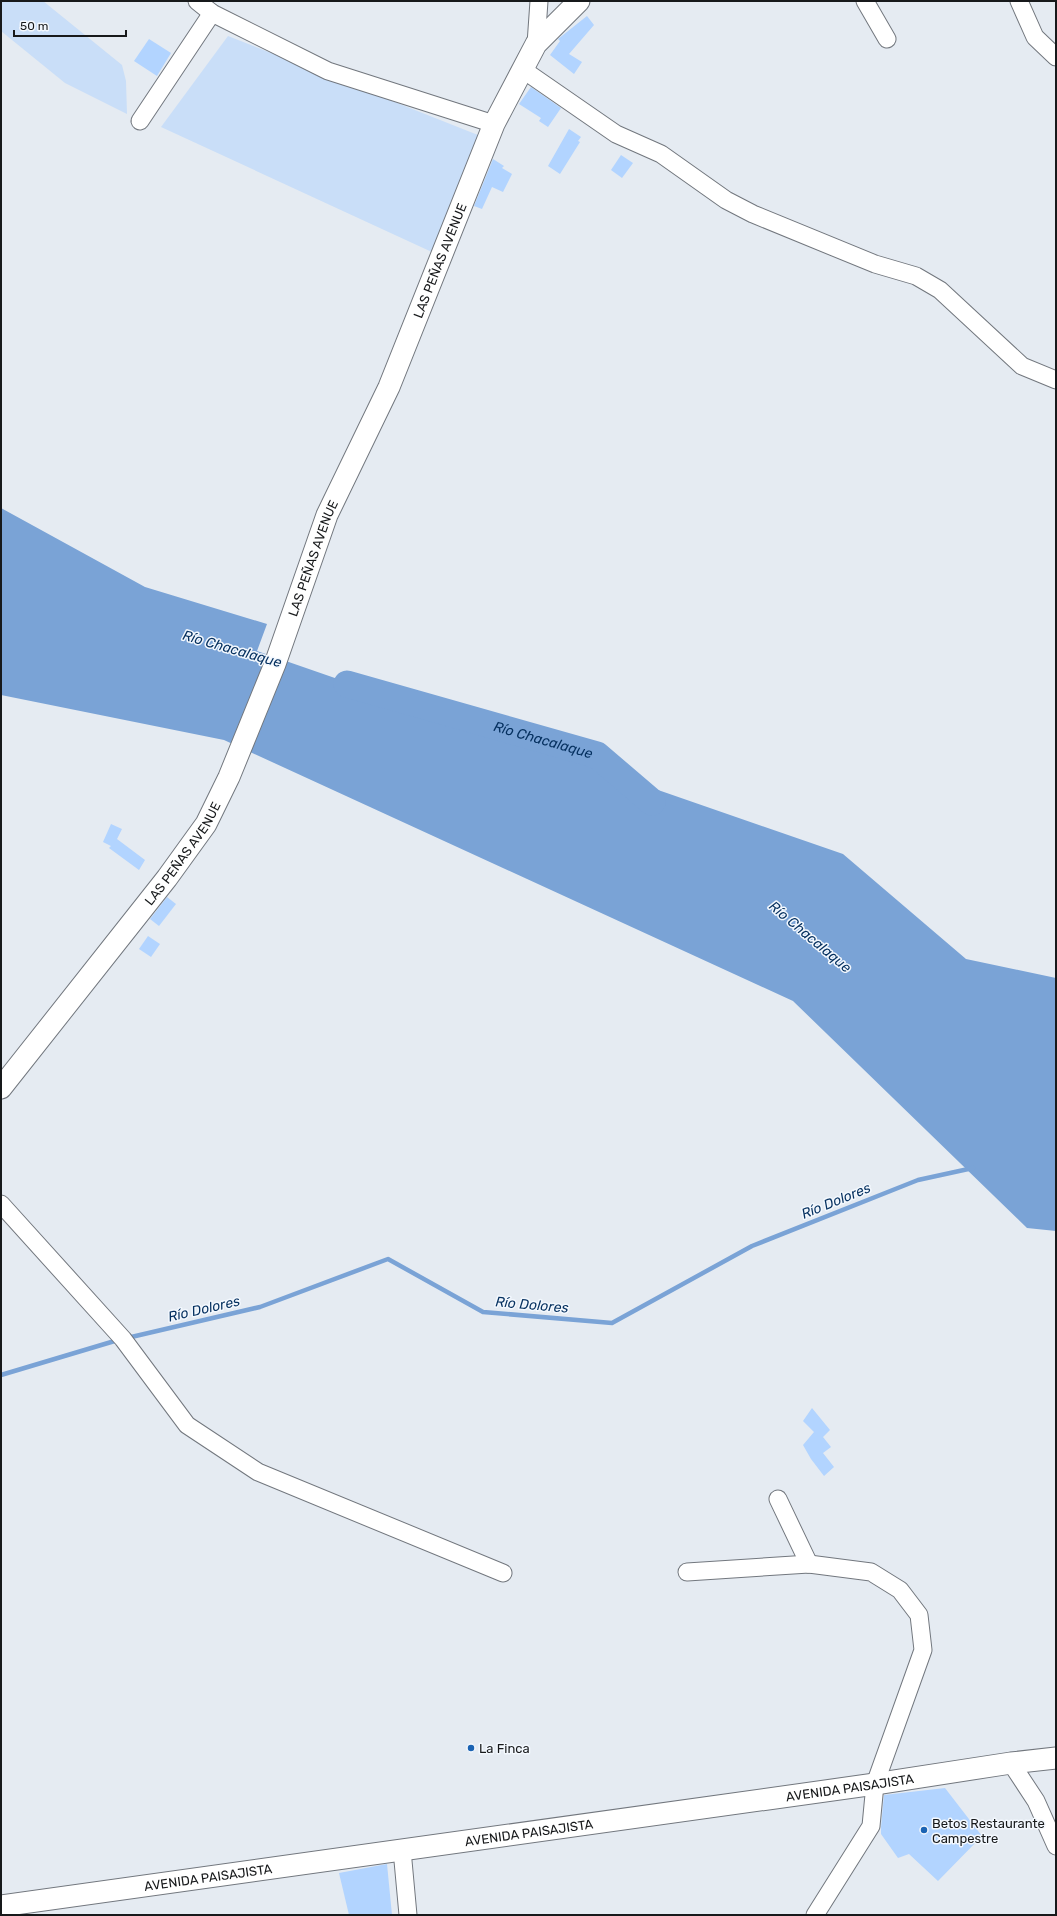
<svg xmlns="http://www.w3.org/2000/svg" width="1057" height="1916" font-family="Rubik,sans-serif">
	<style>
		.green { fill: #c9def8 }
		.water { fill: #7aa3d6 }
		.lines { fill: none; stroke-linecap: round; stroke-linejoin: round }
		.stream { stroke: #7aa3d6; stroke-width: 4.5 }
		.river { stroke: #7aa3d6; stroke-width: 27 }
		.building { fill: #b2d4ff }
		.minor-casing { stroke: #72777e; stroke-width: 19 }
		.major-casing { stroke: #72777e; stroke-width: 23 }
		.minor { stroke: #fff; stroke-width: 17 }
		.major { stroke: #fff; stroke-width: 21 }
		.poi-dot { fill: #1b63b3; stroke: #f3f8fe; stroke-width: 1.5 }
		.labels { text-anchor: middle; dominant-baseline: central; stroke-width: 3; stroke-linejoin: round; paint-order: stroke }
		.street-label { font-size: 13px; fill: #17191b; stroke: #f3f8fe }
		.poi-label { font-size: 13px; fill: #17191b; stroke: #f3f8fe; text-anchor: start }
		.water-label { font-size: 14px; font-style: italic; fill: #05305f; stroke: #f3f8fe }
	</style>
	<rect width="100%" height="100%" fill="#e5ebf2"/>
	<!-- green -->
	<g class="green">
		<path d="M 1,1 L 43,1 L 122,65 L 126,81 L 127,114 L 65,83 L 1,31 Z"/>
		<path d="M 228,36 L 483,137 L 434,253 L 161,127 Z"/>
	</g>
	<!-- water -->
	<path class="water" d="M 1,508 L 145,587 L 267,624 L 257,651 L 843,854 L 966,959 L 1056,978 L 1056,1231 L 1027,1228 L 793,1001 L 224,740 L 1,695 Z"/>
	<g class="lines">
		<!-- stream -->
		<g class="stream">
			<path d="M 127,1338 L 260,1307 L 388,1259 L 483,1312 L 612,1323 L 752,1246 L 918,1180 L 973,1168"/>
			<path d="M 1,1375 L 118,1340"/>
		</g>
		<!-- river -->
		<path class="river" id="s1" d="M 347,684 L 597,755 L 652,802"/>
	</g>
	<!-- building -->
	<g class="building">
		<path d="M 587,16 L 594,25 L 569,54 L 582,62 L 574,74 L 550,55 L 560,41 L 558,39 Z"/>
		<path d="M 149,39 L 171,53 L 157,76 L 134,61 Z"/>
		<path d="M 531,87 L 561,108 L 548,127 L 539,121 L 541,118 L 519,104 Z"/>
		<path d="M 569,129 L 581,137 L 578,141 L 580,142 L 560,174 L 548,166 Z"/>
		<path d="M 621,155 L 633,163 L 622,178 L 611,170 Z"/>
		<path d="M 493,159 L 504,166 L 502,168 L 512,174 L 503,192 L 492,187 L 482,209 L 474,206 Z"/>
		<path d="M 111,824 L 122,829 L 117,839 L 145,860 L 139,870 L 109,848 L 111,846 L 103,842 Z"/>
		<path d="M 167,897 L 176,904 L 159,926 L 150,919 Z"/>
		<path d="M 148,936 L 160,944 L 151,957 L 139,949 Z"/>
		<path d="M 812,1408 L 830,1430 L 823,1437 L 831,1447 L 823,1453 L 834,1467 L 824,1476 L 811,1459 L 803,1445 L 814,1432 L 803,1421 Z"/>
		<path d="M 945,1788 L 982,1836 L 938,1881 L 909,1854 L 898,1858 L 881,1834 L 881,1827 L 884,1795 Z"/>
		<path d="M 387,1864 L 392,1915 L 349,1915 L 339,1873 Z"/>
	</g>
	<g class="lines">
		<defs>
			<g id="minor">
				<path d="M 197,1 L 212,13 L 328,71 L 494,124"/>
				<path d="M 865,1 L 887,39"/>
				<path d="M 1019,1 L 1035,37 L 1056,57"/>
				<path d="M 536,44 L 539,1"/>
				<path d="M 522,69 L 616,134 L 661,154 L 726,200 L 753,214 L 875,264 L 916,276 L 940,290 L 1022,366 L 1056,380"/>
				<path d="M 140,121 L 212,13"/>
				<path d="M 1,1204 L 123,1339 L 187,1425 L 258,1472 L 503,1573"/>
				<path d="M 778,1499 L 809,1564"/>
				<path d="M 687,1572 L 809,1564 L 871,1572 L 900,1590 L 919,1615 L 923,1650 L 875,1784 L 871,1826 L 815,1915"/>
				<path d="M 1011,1763 L 1036,1801 L 1056,1846"/>
				<path d="M 402,1850 L 408,1915"/>
			</g>
			<g id="major">
				<path id="s2" d="M 1,1088 L 167,878 L 206,824 L 229,777 L 275,664 L 327,515 L 389,387 L 494,124 L 536,44 L 579,1"/>
				<path id="s3" d="M 1,1906 L 875,1784 L 1011,1763 L 1056,1758"/>
			</g>
		</defs>
		<!-- minor casing -->
		<use href="#minor" class="minor-casing"/>
		<!-- major casing -->
		<use href="#major" class="major-casing"/>
		<!-- minor -->
		<use href="#minor" class="minor"/>
		<!-- major -->
		<use href="#major" class="major"/>
	</g>
	<!-- markers -->
	<g class="poi-dot">
		<circle cx="471" cy="1748" r="4"/>
		<circle cx="924" cy="1830" r="4"/>
	</g>
	<g class="labels">
		<!-- street labels -->
		<g class="street-label">
			<text stroke="none"><textPath href="#s2" startOffset="945">LAS PEÑAS AVENUE</textPath></text>
			<text stroke="none"><textPath href="#s2" startOffset="621">LAS PEÑAS AVENUE</textPath></text>
			<text stroke="none"><textPath href="#s2" startOffset="297">LAS PEÑAS AVENUE</textPath></text>
			<text stroke="none"><textPath href="#s3" startOffset="857">AVENIDA PAISAJISTA</textPath></text>
			<text stroke="none"><textPath href="#s3" startOffset="533">AVENIDA PAISAJISTA</textPath></text>
			<text stroke="none"><textPath href="#s3" startOffset="209">AVENIDA PAISAJISTA</textPath></text>
		</g>
		<!-- poi labels -->
		<g class="poi-label">
			<text x="479" y="1748">La Finca</text>
			<text x="932" y="1823">Betos Restaurante<tspan x="932" dy="15">Campestre</tspan></text>
		</g>
		<!-- water labels -->
		<g class="water-label">
			<text transform="translate(232 649) rotate(16)">Río Chacalaque</text>
			<text stroke="none"><textPath href="#s1" startOffset="204">Río Chacalaque</textPath></text>
			<text transform="translate(810 937) rotate(40)">Río Chacalaque</text>
			<text transform="translate(836 1201) rotate(-22)">Río Dolores</text>
			<text transform="translate(532 1305) rotate(5)">Río Dolores</text>
			<text transform="translate(204 1309) rotate(-13)">Río Dolores</text>
		</g>
	</g>
	<!-- border -->
	<rect width="1057" height="1916" fill="none" stroke="#17191b" stroke-width="4"/>
	<!-- scale -->
	<path d="M14 30v6h112v-6" fill="none" stroke="#17191b" stroke-width="2"/>
	<text x="20" y="30" font-size="12" fill="#17191b" stroke="#f3f8fe" stroke-width="3" paint-order="stroke">50 m</text>
</svg>
